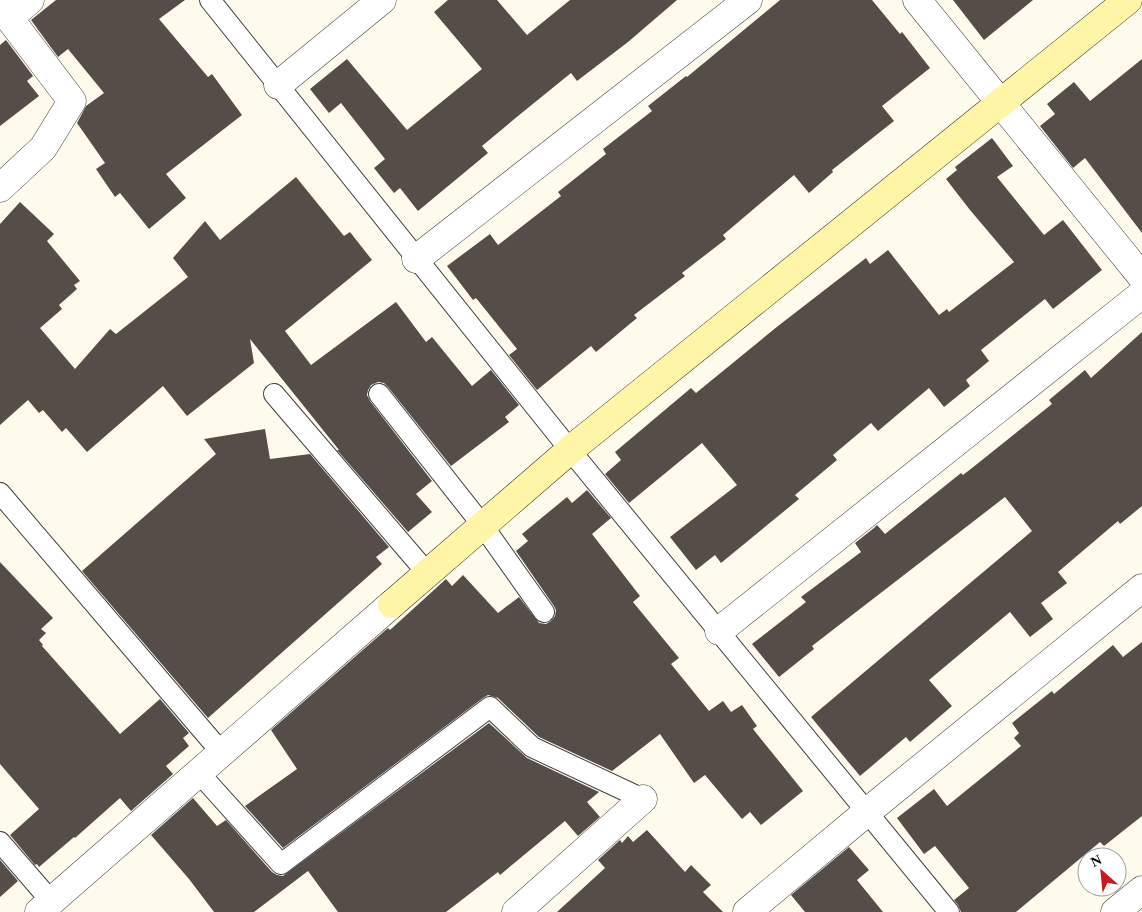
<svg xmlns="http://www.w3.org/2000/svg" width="1142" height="912" font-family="Georgia,serif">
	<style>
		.building { fill: #564d48 }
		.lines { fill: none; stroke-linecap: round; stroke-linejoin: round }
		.lane-casing { stroke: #3f3f3f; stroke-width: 22 }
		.street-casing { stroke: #3f3f3f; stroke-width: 29 }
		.secondary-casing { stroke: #2e2e2e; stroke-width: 29 }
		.lane { stroke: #fff; stroke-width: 20 }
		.street { stroke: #fff; stroke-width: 28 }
		.secondary { stroke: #fff5a7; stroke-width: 28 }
	</style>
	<rect width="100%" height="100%" fill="#fffbec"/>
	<!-- building -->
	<g class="building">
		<path d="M 56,0 L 185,0 L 159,19 L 208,77 L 212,74 L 242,115 L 166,174 L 186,198 L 149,229 L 120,193 L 115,197 L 96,169 L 105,163 L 77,123 L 86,106 L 104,93 L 68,49 L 58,57 L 31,20 Z"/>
		<path d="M 448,0 L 497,0 L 527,35 L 570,0 L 677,0 L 628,42 L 577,81 L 571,73 L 518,116 L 482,146 L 488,153 L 418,211 L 400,188 L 394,193 L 374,168 L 385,159 L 341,103 L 329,113 L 310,89 L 347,59 L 407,130 L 482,69 L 434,12 Z"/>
		<path d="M 780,0 L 872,0 L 900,34 L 902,32 L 930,68 L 882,106 L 894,121 L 832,170 L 833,172 L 809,193 L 794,175 L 723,235 L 726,239 L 682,273 L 685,276 L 634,315 L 637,318 L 596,352 L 591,346 L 537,390 L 509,355 L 517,349 L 476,298 L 473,300 L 447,266 L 490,234 L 498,245 L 561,196 L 558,192 L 606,154 L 603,149 L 652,111 L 648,106 L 686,76 L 687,77 Z"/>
		<path d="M 953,0 L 1033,0 L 984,40 Z"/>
		<path d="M 6,40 L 33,76 L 27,81 L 39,96 L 0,126 L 0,45 Z"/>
		<path d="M 1142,59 L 1142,233 L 1085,158 L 1073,168 L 1040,126 L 1055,114 L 1047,104 L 1074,82 L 1090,101 Z"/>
		<path d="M 992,138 L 1013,166 L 997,177 L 1044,235 L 1063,220 L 1102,270 L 1053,309 L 1045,299 L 981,350 L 989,361 L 966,380 L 970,386 L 944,407 L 929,388 L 878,431 L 871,423 L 833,455 L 837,460 L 795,495 L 799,499 L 721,563 L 715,555 L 696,570 L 670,537 L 737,485 L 702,443 L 629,503 L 605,474 L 621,460 L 615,452 L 691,388 L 696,393 L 778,326 L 866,258 L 870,264 L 888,250 L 939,315 L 947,309 L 949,312 L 1014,262 L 970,210 L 946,179 L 957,170 L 955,167 Z"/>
		<path d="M 296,177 L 344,236 L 350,232 L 372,260 L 285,331 L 311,365 L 396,302 L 426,342 L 432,337 L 472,386 L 491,370 L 519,405 L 505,417 L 509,422 L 451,466 L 388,387 L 384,383 L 378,382 L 371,385 L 368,390 L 367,395 L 370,401 L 432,481 L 416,494 L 432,512 L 408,532 L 337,450 L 339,450 L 250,339 L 254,363 L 187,416 L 163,386 L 87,452 L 66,428 L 62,432 L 43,410 L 39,413 L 28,400 L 0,425 L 0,224 L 20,202 L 54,234 L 47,241 L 80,281 L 74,285 L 77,289 L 59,305 L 62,309 L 40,328 L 75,369 L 110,329 L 116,334 L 188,277 L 173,258 L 205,221 L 220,240 Z"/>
		<path d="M 1142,332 L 1142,506 L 1120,524 L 1118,521 L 1058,572 L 1067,583 L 1041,603 L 1053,619 L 1030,637 L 1010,612 L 929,680 L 952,706 L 910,742 L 906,737 L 860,776 L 811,717 L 1032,531 L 1005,497 L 812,646 L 814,649 L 779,677 L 752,644 L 806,602 L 801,597 L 861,552 L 855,543 L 874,528 L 877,525 L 885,534 L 961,473 L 963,475 L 972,468 L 1052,404 L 1049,400 L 1085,370 L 1091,378 Z"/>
		<path d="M 265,429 L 270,459 L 310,454 L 389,547 L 376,557 L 382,564 L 208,718 L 82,571 L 216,454 L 204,439 Z"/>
		<path d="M 587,490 L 611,518 L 592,534 L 640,596 L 633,602 L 679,658 L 671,664 L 709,711 L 723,701 L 731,712 L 742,705 L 757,726 L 753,729 L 803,791 L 761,825 L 750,812 L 742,819 L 705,775 L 694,783 L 660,734 L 612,771 L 539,737 L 498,698 L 488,695 L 483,698 L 283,848 L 245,806 L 297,769 L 271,730 L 388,628 L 390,630 L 446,579 L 452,586 L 463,575 L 498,613 L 519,597 L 539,623 L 546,624 L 551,621 L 555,616 L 556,610 L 554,606 L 516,551 L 528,541 L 522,534 L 567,497 L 572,503 Z"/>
		<path d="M 0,562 L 53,618 L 41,629 L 46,633 L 39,640 L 43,645 L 42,646 L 120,734 L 160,699 L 189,733 L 183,738 L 189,746 L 166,766 L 173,774 L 131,811 L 120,798 L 75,838 L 74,837 L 39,867 L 37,864 L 35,865 L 10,835 L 39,809 L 0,764 Z"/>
		<path d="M 1142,642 L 1142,816 L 1104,846 L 1100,842 L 1016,912 L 961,912 L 958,905 L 954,900 L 969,888 L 935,846 L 924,854 L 897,818 L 934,789 L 947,806 L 1021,746 L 1014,738 L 1019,733 L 1012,723 L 1052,691 L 1054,694 L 1113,645 L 1123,657 Z"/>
		<path d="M 489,723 L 527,758 L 599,792 L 587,802 L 600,817 L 578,836 L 565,821 L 500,875 L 498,872 L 446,912 L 338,912 L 308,871 L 254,912 L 214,912 L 189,879 L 151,835 L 193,798 L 217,826 L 226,820 L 272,872 L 277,875 L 283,876 Z"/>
		<path d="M 647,830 L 685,872 L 691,865 L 711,885 L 703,892 L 723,912 L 557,912 L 605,868 L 598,860 L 620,840 L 622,843 L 628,836 L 633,842 Z"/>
		<path d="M 849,847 L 869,870 L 857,880 L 883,912 L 805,912 L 791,895 Z"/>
		<path d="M 0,860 L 18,881 L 0,897 Z"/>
	</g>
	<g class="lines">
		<defs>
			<g id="lane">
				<path d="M 210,0 L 570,450 L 949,912"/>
				<path d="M 274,394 L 428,574"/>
				<path d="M 379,394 L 483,526 L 544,612"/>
				<path d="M 0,493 L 222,753"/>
				<path d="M 199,773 L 281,864 L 490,707 L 532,747 L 643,799"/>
				<path d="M 0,842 L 51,901"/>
			</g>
			<g id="street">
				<path d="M 917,0 L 1142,277"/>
				<path d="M 0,6 L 72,101 L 43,148 L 0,188"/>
				<path d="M 9,18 L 30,0"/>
				<path d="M 278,85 L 382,0"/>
				<path d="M 416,259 L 748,0"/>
				<path d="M 719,631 L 1142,294"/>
				<path d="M 39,912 L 392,604"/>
				<path d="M 516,912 L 643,799"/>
				<path d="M 747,912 L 867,812 L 1142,588"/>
				<path d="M 1115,912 L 1142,890"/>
			</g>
			<path id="secondary" d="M 392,604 L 570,450 L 1128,0"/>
		</defs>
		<!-- lane casing -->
		<use href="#lane" class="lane-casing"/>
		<!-- street casing -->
		<use href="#street" class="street-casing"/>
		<!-- secondary casing -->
		<use href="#secondary" class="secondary-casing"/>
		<!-- lane -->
		<use href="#lane" class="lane"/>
		<!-- street -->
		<use href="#street" class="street"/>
		<!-- secondary -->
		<use href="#secondary" class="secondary"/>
	</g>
	<!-- north arrow -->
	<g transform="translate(1102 872) rotate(333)"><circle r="24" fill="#ffffff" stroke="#9e9e9e"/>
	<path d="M0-4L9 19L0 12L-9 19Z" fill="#c81921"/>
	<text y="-8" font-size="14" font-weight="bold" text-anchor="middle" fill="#0c0c0c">N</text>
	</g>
</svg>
